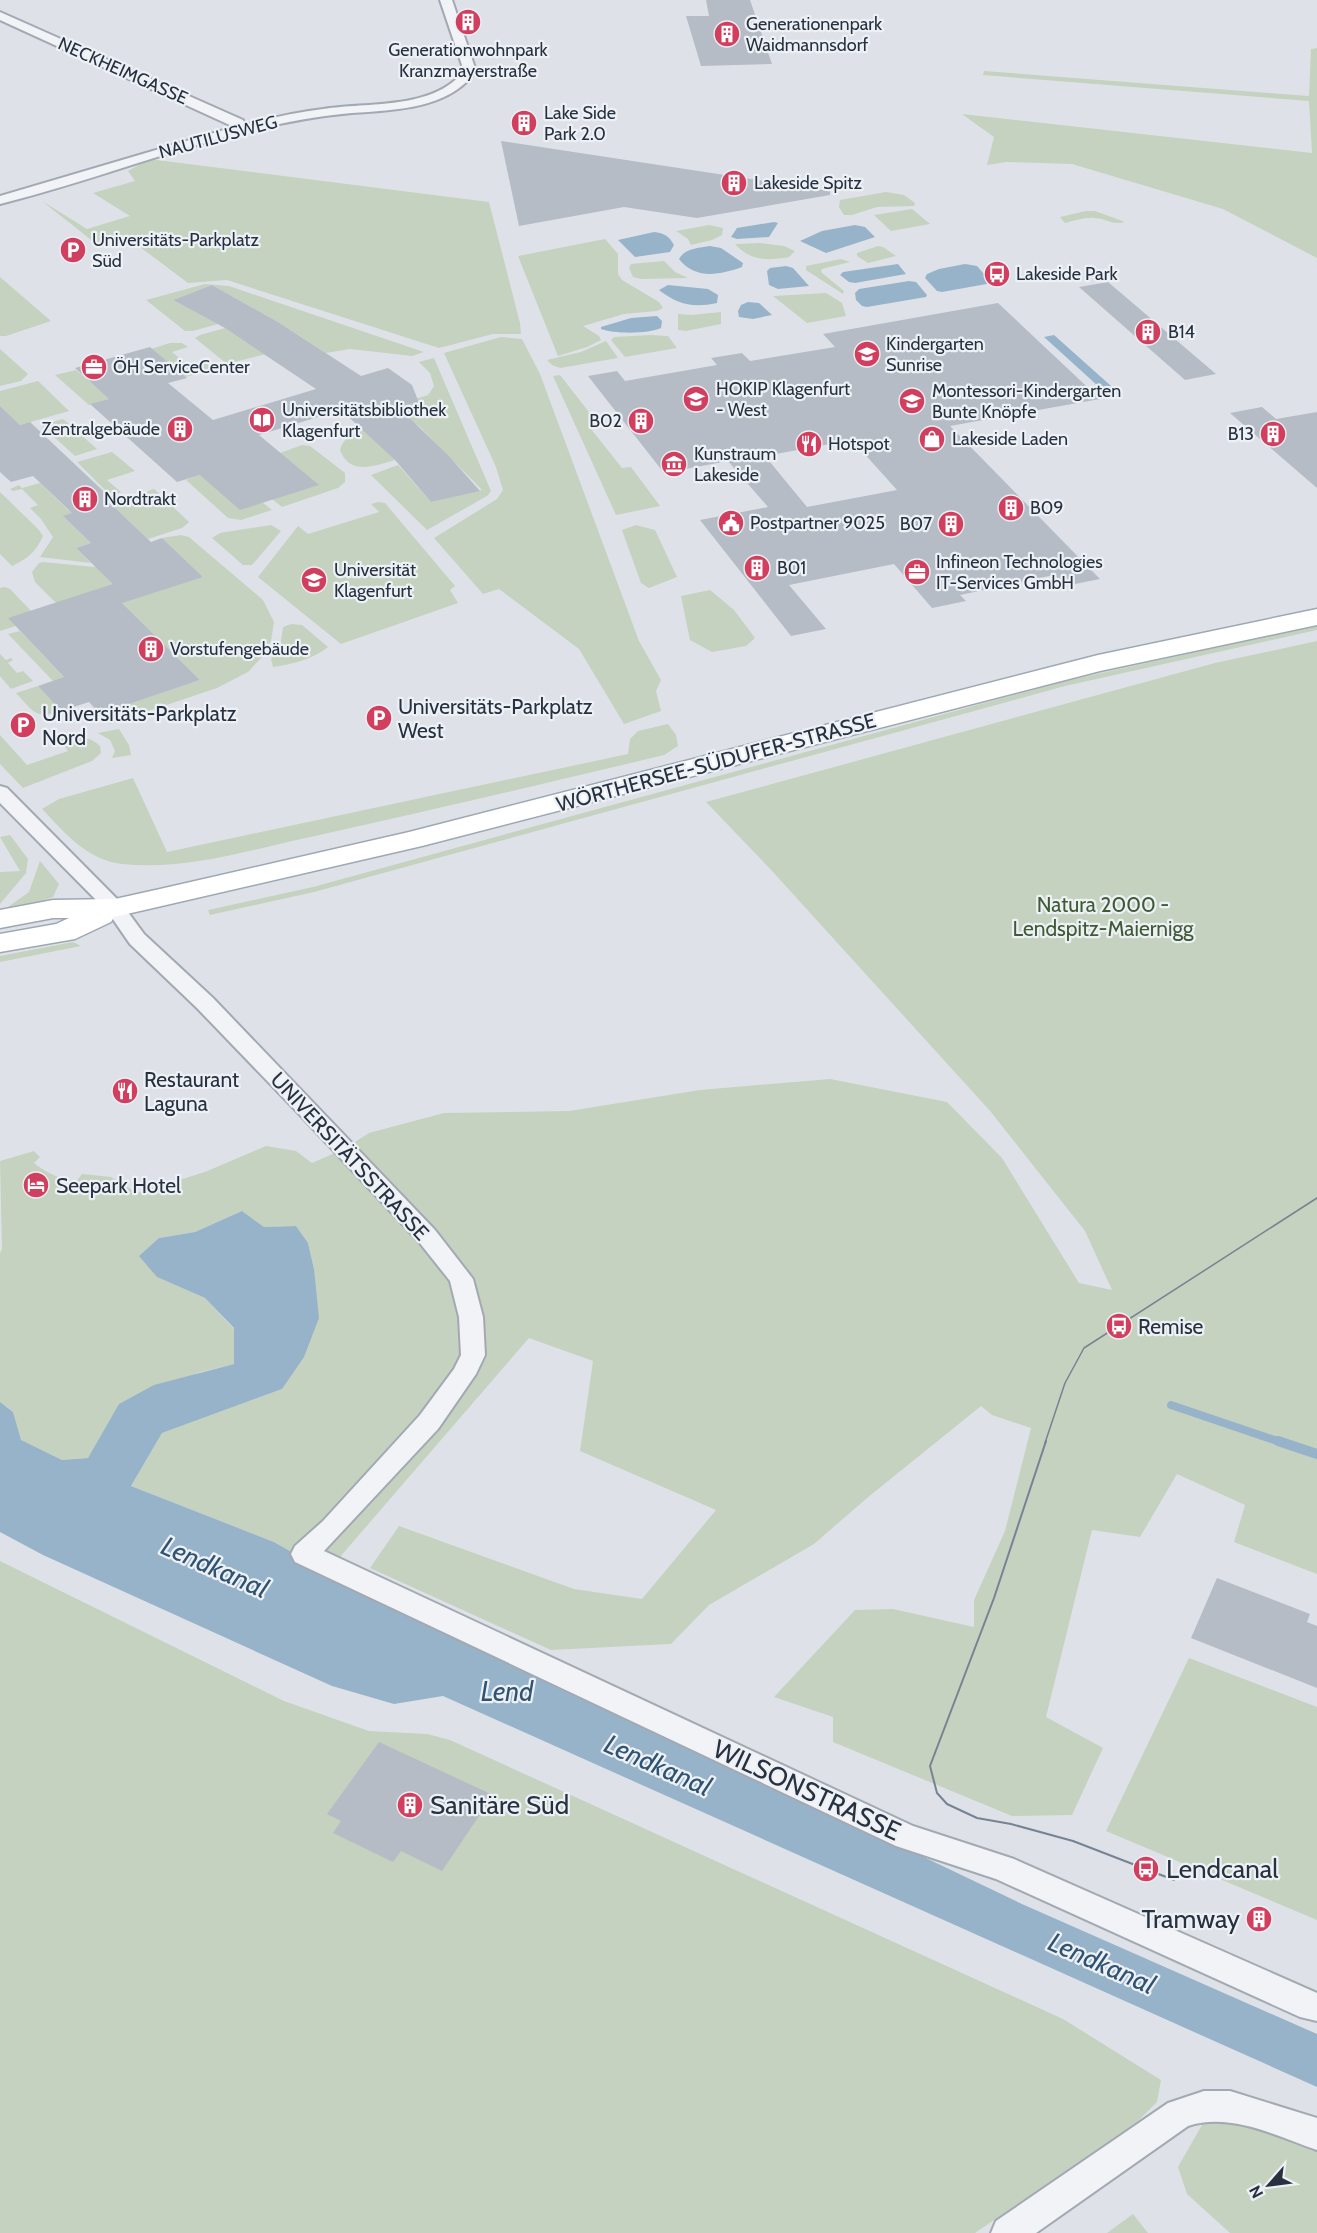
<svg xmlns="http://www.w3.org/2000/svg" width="1317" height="2233" font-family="Cabin,sans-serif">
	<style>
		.green { fill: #c5d2bf }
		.water { fill: #97b3ca }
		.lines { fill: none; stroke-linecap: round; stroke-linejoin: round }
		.stream-far1 { stroke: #97b3ca; stroke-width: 8 }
		.stream { stroke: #97b3ca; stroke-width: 10 }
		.building { fill: #b5bcc5; fill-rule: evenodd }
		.street-casing { stroke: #a3a9b2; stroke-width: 4 }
		.primary-casing { stroke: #9da8b4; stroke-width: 3 }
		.street { fill: #f1f3f6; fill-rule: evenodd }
		.primary { fill: #fff; fill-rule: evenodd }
		.tram-far1 { stroke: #778392; stroke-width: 1.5 }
		.tram { stroke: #778392; stroke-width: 2 }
		.labels { text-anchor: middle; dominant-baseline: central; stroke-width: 4.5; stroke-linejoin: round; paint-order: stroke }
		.far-poi-label { font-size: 18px; fill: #27313f; stroke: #edf1f6; text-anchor: start }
		.far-street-label { font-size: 18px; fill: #27313f; stroke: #edf1f6 }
		.poi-label { font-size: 21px; fill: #27313f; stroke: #edf1f6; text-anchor: start }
		.street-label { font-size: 21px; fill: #27313f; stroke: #edf1f6 }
		.park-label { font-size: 21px; fill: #3e5b33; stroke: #edf1f6 }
		.near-street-label { font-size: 26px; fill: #27313f; stroke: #edf1f6 }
		.near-poi-label { font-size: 26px; fill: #27313f; stroke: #edf1f6; text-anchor: start }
		.near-water-label { font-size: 27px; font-style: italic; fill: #2f5374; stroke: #edf1f6 }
	</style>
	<rect width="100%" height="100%" fill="#dee2e8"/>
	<!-- green -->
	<g class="green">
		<path d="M 1317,48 L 1317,258 L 1223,209 L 1072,164 L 1006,162 L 987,165 L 994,137 L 962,114 L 1312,153 L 1309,101 L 983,75 L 984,71 L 1309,96 L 1311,49 Z"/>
		<path d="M 149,159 L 489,202 L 520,323 L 521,334 L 493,334 L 439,348 L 227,280 L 188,283 L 124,235 L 95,243 L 42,201 L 87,229 L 130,216 L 93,193 L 135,181 L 128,171 Z"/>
		<path d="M 886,192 L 904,195 L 915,203 L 914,206 L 877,207 L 852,215 L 844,215 L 839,207 L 840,200 Z"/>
		<path d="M 912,209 L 930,224 L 891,231 L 874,215 Z"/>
		<path d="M 1086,211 L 1095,211 L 1125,222 C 1110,225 1108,219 1095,218 C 1085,217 1074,221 1065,223 L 1060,217 Z"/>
		<path d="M 709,225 L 723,228 L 722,235 L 712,240 L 691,245 L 688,239 L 676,231 Z"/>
		<path d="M 605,239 L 618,254 L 618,274 L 622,280 L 659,302 L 663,308 L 657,311 L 624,314 L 583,326 L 599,336 L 601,340 L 587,347 L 558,356 L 518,256 Z"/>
		<path d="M 759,243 L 784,246 L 795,251 L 789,257 C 768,261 750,261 735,244 Z"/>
		<path d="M 878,246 L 883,247 L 896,256 L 868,263 L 857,256 L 857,253 Z"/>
		<path d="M 841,259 L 850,262 L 822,269 L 821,272 L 844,291 L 843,294 L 806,270 L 806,266 Z"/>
		<path d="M 664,261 L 675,272 L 688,278 L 641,279 L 633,277 L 629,268 L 631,264 Z"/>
		<path d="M 0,277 L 51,321 L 6,336 L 0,336 Z"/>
		<path d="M 205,284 L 229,286 L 424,352 L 412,356 L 350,349 L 326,353 L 278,322 L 212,285 L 173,300 L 218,324 L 193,331 L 185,331 L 146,300 Z"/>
		<path d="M 826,293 L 842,303 L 846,316 L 807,323 L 773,296 Z"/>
		<path d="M 721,312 L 721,324 L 686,331 L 678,330 L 678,314 L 692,315 Z"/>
		<path d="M 225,328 L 266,354 L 227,364 L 195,338 L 200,335 Z"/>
		<path d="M 650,335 L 668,336 L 677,348 L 625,357 L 611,340 L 614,337 Z"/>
		<path d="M 501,337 L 522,339 L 540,374 L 639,641 L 661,680 L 656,691 L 661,711 L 624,724 L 579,649 L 499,589 L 483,594 L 434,538 L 497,499 L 503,490 L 496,467 L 444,353 Z"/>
		<path d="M 606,341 L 618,358 L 560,368 L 552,365 L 547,360 L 581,352 Z"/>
		<path d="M 170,343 L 182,343 L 188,347 L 172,352 L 190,367 L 206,362 L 211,369 L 186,377 L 151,349 Z"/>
		<path d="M 0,349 L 28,374 L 21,381 L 0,386 Z"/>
		<path d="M 434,358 L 491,491 L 487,496 L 427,530 L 371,475 L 398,465 L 431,502 L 482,490 L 421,428 L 393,406 L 428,395 L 434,386 L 430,373 L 419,362 Z"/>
		<path d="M 76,370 L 110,399 L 89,405 L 55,375 Z"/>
		<path d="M 560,375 L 599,425 L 591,429 L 622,468 L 631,467 L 660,506 L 616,515 L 553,376 Z"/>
		<path d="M 38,381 L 69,411 L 20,425 L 0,406 L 0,391 Z"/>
		<path d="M 63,419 L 97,449 L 75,456 L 41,425 Z"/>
		<path d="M 364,430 L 395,460 C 374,466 350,476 340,450 C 344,437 351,434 364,430 Z"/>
		<path d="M 302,445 L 310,446 L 345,473 L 345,482 L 338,488 L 282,507 L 272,499 L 280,453 Z"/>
		<path d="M 112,452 L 135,471 L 107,480 L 121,492 L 111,496 L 77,462 Z"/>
		<path d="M 200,475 L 262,502 L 272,510 L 241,520 L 228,518 L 186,480 Z"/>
		<path d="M 40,483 L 68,510 L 75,513 L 64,517 L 91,543 L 76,548 L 91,563 L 40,557 L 53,537 L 41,519 L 30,508 L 38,505 L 22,489 L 13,491 L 10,489 L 19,485 L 22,488 Z"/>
		<path d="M 154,489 L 189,522 L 182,528 L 148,539 L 111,504 Z"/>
		<path d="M 0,492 L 38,529 L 43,536 C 36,552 27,559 12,566 L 0,554 Z"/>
		<path d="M 378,502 L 385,503 L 390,509 L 455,586 L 450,590 L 458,603 L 341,644 L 258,577 L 298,526 L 308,534 L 379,512 L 371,504 Z"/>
		<path d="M 271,525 L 281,531 L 252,565 L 243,565 L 212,538 L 220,533 Z"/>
		<path d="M 636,525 L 655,530 L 677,577 L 649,588 L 641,583 L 622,530 Z"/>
		<path d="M 181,535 L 189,537 L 263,600 L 274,622 L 271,641 L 263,656 L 248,672 L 217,688 L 110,724 L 100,714 L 200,680 L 118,599 L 203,577 L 162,538 Z"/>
		<path d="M 43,562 L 95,567 L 102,565 L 146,581 L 56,603 L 35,582 L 32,572 L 39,563 Z"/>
		<path d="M 5,587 L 10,589 L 31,611 L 9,618 L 16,626 L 0,631 L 0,588 Z"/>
		<path d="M 710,590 L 734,610 L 755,638 L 746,646 L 712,652 L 690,640 L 681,596 Z"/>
		<path d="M 291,624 L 302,625 L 328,647 C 315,658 291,665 273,667 L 271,659 L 280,648 L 283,627 Z"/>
		<path d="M 1317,625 L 1317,630 L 1065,686 L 314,892 L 210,915 L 208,910 L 313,887 L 1061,682 Z"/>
		<path d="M 20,631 L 78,692 L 53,681 L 8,634 Z"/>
		<path d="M 1317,641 L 1317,1574 L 1234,1542 L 1245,1505 L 1177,1474 L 1140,1537 L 1092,1530 L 1046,1717 L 1103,1748 L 1072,1815 L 1012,1816 L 833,1742 L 833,1717 L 774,1697 L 855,1610 L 893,1609 L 974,1627 L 974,1600 L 1005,1531 L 1031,1428 L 992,1415 L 981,1406 L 867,1498 L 814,1544 L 709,1605 L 671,1644 L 551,1650 L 370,1568 L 399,1526 L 574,1589 L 642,1599 L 716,1510 L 580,1451 L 593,1361 L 529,1338 L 327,1572 L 274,1542 L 131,1486 L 162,1433 L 282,1389 L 314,1269 L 308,1243 L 296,1226 L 264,1227 L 242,1211 L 195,1232 L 159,1238 L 157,1277 L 205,1298 L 234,1329 L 234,1364 L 197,1373 L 88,1458 L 62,1460 L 20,1440 L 13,1412 L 0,1402 L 0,1253 L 2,1249 L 0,1161 L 34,1151 L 40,1157 L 34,1163 C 47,1174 60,1178 76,1182 L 82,1174 L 111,1177 L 137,1193 L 205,1172 L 266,1146 L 296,1151 L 312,1163 L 344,1149 L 369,1133 L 444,1113 L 569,1111 L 700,1090 L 830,1079 L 947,1102 L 1002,1158 L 1079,1283 L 1112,1290 L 1085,1231 L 991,1112 L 773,872 L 706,802 L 1215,663 Z"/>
		<path d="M 0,654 L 6,660 L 11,658 L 13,660 L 8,663 L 17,673 L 23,671 L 33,681 L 11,689 L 0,676 Z"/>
		<path d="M 38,686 L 61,711 C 35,720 33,711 16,693 Z"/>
		<path d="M 668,724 L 676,735 L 678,746 L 664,755 C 548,783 432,810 315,836 C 252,849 187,871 122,864 C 87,860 64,832 42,809 L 59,799 L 133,778 L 167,852 L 628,754 L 630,739 L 638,731 Z"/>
		<path d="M 119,729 L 129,745 L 131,755 L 112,758 L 115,751 L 110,740 L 98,733 Z"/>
		<path d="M 0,735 L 27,765 L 68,751 L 59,739 C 74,737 88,734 100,746 L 101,753 L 92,761 L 23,788 L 0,764 Z"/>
		<path d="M 10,835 L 28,859 L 26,873 L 0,904 L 0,872 L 20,871 L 0,837 Z"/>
		<path d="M 40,861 L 59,884 L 53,897 L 31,905 L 1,912 L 29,892 Z"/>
		<path d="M 73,942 L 81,946 L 0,962 L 0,956 Z"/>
		<path d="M 0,1561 L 284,1701 L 369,1731 L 427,1734 L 450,1740 L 1063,2019 L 1161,2080 L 1157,2102 L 1138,2121 L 975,2233 L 0,2233 Z"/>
		<path d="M 1189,1658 L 1317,1707 L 1317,1920 L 1106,1831 Z"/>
		<path d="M 1234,2115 L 1317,2150 L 1317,2233 L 1230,2233 L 1187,2194 L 1178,2167 L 1203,2123 Z"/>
		<path d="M 1133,2214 L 1148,2233 L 1107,2233 Z"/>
	</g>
	<!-- water -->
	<g class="water">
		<path d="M 774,222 L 778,223 L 769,237 L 737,239 L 731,237 L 737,228 Z"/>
		<path d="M 855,225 L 865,227 L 875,237 L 826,253 L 800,241 L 822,231 Z"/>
		<path d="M 654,232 C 664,233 669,236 674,245 L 670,252 L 635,257 L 618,240 Z"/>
		<path d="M 710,246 L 721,248 L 743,263 L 742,267 C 720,275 695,280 679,259 C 685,248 699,248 710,246 Z"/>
		<path d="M 898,264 L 906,274 L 855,283 L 849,282 L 840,275 L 843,272 Z"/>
		<path d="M 965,264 L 977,266 L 992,283 L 942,292 L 937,291 L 925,278 L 927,274 L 939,269 Z"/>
		<path d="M 786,266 L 793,268 L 809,286 L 778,289 L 769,285 L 767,271 L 770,268 Z"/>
		<path d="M 909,281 L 916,282 L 927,295 L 926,297 L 867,307 L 862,306 L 856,300 L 855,293 L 859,289 Z"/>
		<path d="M 668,285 L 708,289 L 718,295 L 717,303 C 693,308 678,305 659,290 Z"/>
		<path d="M 748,302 L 759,303 L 772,315 L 753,319 L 739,317 L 738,311 L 741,305 Z"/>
		<path d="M 657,316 L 662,321 L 661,328 C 649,334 614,334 601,329 L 601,327 L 631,318 Z"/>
		<path d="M 1054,335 L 1120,394 L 1109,396 L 1044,337 Z"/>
		<path d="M 242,1211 L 264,1227 L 296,1226 L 308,1243 L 314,1269 L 319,1318 L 304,1357 L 282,1389 L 162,1433 L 131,1486 L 274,1542 L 327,1572 L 1022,1904 L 1317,2034 L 1317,2087 L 443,1696 L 394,1704 L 332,1686 L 43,1555 L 0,1532 L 0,1402 L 13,1412 L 21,1440 L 62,1460 L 88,1458 L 119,1404 L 154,1385 L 234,1364 L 234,1328 L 205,1298 L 157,1277 L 139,1256 L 159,1238 L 195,1232 Z"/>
	</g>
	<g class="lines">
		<!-- stream-far1 -->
		<path class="stream-far1" d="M 1171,1405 L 1283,1443"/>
		<!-- stream -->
		<path class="stream" d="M 1278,1441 L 1317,1454"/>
	</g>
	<!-- building -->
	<g class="building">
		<path d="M 706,0 L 750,0 L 772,64 L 701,66 L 686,16 L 709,16 Z"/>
		<path d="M 501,141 L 830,191 L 830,195 L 697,218 L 624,207 L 519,226 Z"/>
		<path d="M 1108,282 L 1216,374 L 1185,380 L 1079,287 Z"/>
		<path d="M 212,285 L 278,322 L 361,376 L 388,368 L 412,385 L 419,403 L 397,406 L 448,455 L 480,491 L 431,502 L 395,460 L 341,410 L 259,435 L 319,485 L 240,510 L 200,475 L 177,482 L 90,404 L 109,399 L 75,368 L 150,347 L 187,378 L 168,383 L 213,420 L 316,389 L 225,328 L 173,300 Z"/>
		<path d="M 998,303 L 1100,399 L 950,426 L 1100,579 L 1065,586 L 1054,575 L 960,595 L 966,601 L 932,608 L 894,564 L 789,585 L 826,629 L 791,636 L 700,520 L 768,507 L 728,461 L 664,473 L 588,376 L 617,371 L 625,381 L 717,365 L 711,358 L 742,353 L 750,361 L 835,347 L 823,334 ZM 852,440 L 897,490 L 807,507 L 765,456 Z"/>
		<path d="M 0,406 L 20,425 L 30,422 L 116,503 L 111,504 L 151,542 L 162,538 L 203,577 L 122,603 L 200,680 L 100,714 L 89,702 L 61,711 L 38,686 L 64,677 L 8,618 L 113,584 L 76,548 L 91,543 L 63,516 L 72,513 L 33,476 L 11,482 L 0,472 Z"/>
		<path d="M 1262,407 L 1276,419 L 1317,412 L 1317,488 L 1230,413 Z"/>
		<path d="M 1217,1578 L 1310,1614 L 1307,1622 L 1317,1626 L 1317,1688 L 1191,1638 Z"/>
		<path d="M 379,1742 L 493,1795 L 442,1871 L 401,1851 L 393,1862 L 333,1833 L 341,1821 L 327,1814 Z"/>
	</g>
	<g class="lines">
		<defs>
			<g id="street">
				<path d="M 440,0 L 452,0 L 476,71 C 449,109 395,110 352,113 C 230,124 117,175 0,204 L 0,196 L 234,127 L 0,20 L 0,12 L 243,120 L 245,125 C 271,118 297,112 323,109 C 368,102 433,110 464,71 Z"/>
				<path d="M 0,786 L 7,788 L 122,904 L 144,934 L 213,998 L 435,1230 L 473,1279 L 483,1317 L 485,1355 L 476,1374 L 438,1429 L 324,1551 L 913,1826 L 1014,1859 L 1317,1993 L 1317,2021 L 1300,2017 L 996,1879 L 896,1846 L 295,1562 L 291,1554 L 295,1546 L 323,1521 L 420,1415 L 454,1369 L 461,1355 L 459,1317 L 450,1281 L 419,1242 L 300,1115 L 197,1008 L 130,944 L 108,912 L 0,803 Z"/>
				<path d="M 1204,2091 L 1230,2091 L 1317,2118 L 1317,2150 C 1276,2136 1231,2112 1188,2126 L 1036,2233 L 991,2233 L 996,2221 L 1168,2103 Z"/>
			</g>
			<path id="primary" d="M 1317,609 L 1317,625 L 1100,671 L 422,846 L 114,917 L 111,922 L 75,939 L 0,952 L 0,934 L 56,924 L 69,918 L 53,918 L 0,928 L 0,910 L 53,900 L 115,899 L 160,889 L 409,832 L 1098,655 Z"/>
		</defs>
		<!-- street casing -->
		<use href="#street" class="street-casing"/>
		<!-- primary casing -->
		<use href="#primary" class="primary-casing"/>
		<!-- street -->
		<use href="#street" class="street"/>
		<!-- primary -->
		<use href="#primary" class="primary"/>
		<!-- tram-far1 -->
		<path class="tram-far1" d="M 1045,1443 L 1065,1383 L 1084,1348 L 1317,1198"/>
		<!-- tram -->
		<path class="tram" d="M 1046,1441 L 994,1598 L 930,1766 L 937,1793 L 947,1804 L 977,1818 L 1011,1824 L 1073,1841 L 1174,1880"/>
	</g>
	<!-- icons -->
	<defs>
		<symbol id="building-disc" viewBox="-11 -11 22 22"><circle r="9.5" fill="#d23e5e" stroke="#edf1f6"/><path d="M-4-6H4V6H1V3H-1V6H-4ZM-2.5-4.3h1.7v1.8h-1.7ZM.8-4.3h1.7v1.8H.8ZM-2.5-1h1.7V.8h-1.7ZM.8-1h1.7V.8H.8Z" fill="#fff"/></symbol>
		<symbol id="parking-disc" viewBox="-11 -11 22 22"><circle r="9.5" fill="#d23e5e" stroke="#edf1f6"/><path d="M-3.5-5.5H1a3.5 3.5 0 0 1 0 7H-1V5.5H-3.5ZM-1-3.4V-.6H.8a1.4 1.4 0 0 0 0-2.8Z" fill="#fff"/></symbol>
		<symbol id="bus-disc" viewBox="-11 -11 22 22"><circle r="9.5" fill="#d23e5e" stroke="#edf1f6"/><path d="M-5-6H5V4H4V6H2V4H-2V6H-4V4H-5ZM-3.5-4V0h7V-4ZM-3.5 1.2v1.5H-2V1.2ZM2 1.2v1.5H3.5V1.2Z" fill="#fff"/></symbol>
		<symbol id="school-disc" viewBox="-11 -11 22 22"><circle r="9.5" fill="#d23e5e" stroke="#edf1f6"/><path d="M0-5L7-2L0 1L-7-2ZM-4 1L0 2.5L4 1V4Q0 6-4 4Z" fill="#fff"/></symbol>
		<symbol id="office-disc" viewBox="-11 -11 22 22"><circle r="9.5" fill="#d23e5e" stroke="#edf1f6"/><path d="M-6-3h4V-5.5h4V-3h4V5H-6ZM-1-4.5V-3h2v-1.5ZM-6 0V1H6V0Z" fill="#fff"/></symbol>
		<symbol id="library-disc" viewBox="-11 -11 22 22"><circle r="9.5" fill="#d23e5e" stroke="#edf1f6"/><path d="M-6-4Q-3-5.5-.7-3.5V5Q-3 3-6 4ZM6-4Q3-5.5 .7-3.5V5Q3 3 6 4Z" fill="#fff"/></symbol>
		<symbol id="shop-disc" viewBox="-11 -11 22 22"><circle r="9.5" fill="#d23e5e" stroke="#edf1f6"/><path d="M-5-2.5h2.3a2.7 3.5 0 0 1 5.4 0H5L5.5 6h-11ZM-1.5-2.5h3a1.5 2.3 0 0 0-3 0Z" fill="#fff"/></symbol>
		<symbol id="restaurant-disc" viewBox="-11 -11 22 22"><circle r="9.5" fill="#d23e5e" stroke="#edf1f6"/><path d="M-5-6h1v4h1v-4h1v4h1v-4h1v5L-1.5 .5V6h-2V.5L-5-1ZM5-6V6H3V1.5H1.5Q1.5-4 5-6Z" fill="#fff"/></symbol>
		<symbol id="museum-disc" viewBox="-11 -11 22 22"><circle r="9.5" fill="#d23e5e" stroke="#edf1f6"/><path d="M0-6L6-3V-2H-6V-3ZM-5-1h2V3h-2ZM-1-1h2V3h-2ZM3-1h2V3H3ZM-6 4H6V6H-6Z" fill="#fff"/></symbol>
		<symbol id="civic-disc" viewBox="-11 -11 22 22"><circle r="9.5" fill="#d23e5e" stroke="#edf1f6"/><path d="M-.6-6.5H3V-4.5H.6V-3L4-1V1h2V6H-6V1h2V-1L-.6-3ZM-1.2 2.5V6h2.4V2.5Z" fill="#fff"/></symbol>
		<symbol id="university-disc" viewBox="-11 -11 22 22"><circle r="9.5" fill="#d23e5e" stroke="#edf1f6"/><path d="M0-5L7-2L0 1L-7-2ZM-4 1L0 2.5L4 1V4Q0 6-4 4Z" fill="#fff"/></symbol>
		<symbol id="hotel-disc" viewBox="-11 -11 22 22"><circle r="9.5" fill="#d23e5e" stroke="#edf1f6"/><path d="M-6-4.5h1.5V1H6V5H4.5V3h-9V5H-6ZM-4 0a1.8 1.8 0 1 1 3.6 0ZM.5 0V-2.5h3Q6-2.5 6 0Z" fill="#fff"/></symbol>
	</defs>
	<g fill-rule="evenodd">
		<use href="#building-disc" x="453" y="7" width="30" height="30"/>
		<use href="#building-disc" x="712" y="19" width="30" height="30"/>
		<use href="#building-disc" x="509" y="108" width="30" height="30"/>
		<use href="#building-disc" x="719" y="168" width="30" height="30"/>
		<use href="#parking-disc" x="58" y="235" width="30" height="30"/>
		<use href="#bus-disc" x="982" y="259" width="30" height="30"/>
		<use href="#building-disc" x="1133" y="317" width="30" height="30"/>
		<use href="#school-disc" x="852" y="339" width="30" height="30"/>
		<use href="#office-disc" x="79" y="352" width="30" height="30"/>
		<use href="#school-disc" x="681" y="384" width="30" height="30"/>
		<use href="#school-disc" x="897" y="386" width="30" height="30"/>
		<use href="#library-disc" x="247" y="405" width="30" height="30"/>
		<use href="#building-disc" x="626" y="406" width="30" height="30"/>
		<use href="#building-disc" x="165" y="414" width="30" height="30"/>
		<use href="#building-disc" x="1258" y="419" width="30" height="30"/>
		<use href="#shop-disc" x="917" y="424" width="30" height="30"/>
		<use href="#restaurant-disc" x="794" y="429" width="30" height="30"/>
		<use href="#museum-disc" x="659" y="449" width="30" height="30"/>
		<use href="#building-disc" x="70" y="484" width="30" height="30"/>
		<use href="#building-disc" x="996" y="493" width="30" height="30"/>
		<use href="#civic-disc" x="716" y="508" width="30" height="30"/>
		<use href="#building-disc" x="936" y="509" width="30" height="30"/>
		<use href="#building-disc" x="742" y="553" width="30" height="30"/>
		<use href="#office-disc" x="902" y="557" width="30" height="30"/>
		<use href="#university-disc" x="299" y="565" width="30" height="30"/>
		<use href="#building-disc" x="136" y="634" width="30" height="30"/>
		<use href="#parking-disc" x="364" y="703" width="30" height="30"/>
		<use href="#parking-disc" x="8" y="710" width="30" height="30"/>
		<use href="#restaurant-disc" x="110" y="1076" width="30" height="30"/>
		<use href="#hotel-disc" x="21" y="1170" width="30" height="30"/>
		<use href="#bus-disc" x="1104" y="1311" width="30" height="30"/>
		<use href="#building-disc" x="395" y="1790" width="30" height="30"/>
		<use href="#bus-disc" x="1131" y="1854" width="30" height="30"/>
		<use href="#building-disc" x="1244" y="1904" width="30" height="30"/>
	</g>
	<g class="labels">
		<!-- far-poi labels -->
		<g class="far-poi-label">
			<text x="746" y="24">Generationenpark<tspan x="746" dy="21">Waidmannsdorf</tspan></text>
			<text x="468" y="50" text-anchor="middle">Generationwohnpark<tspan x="468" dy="21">Kranzmayerstraße</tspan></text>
			<text x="544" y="113">Lake Side<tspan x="544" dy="21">Park 2.0</tspan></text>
			<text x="754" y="183">Lakeside Spitz</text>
			<text x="92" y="240">Universitäts-Parkplatz<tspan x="92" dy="21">Süd</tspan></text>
			<text x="1016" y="274">Lakeside Park</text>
			<text x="1168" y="332">B14</text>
			<text x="886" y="344">Kindergarten<tspan x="886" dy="21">Sunrise</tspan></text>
			<text x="113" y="367">ÖH ServiceCenter</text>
			<text x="716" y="389">HOKIP Klagenfurt<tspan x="716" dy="21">- West</tspan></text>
			<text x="932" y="391">Montessori-Kindergarten<tspan x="932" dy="21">Bunte Knöpfe</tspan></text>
			<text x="282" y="410">Universitätsbibliothek<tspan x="282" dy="21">Klagenfurt</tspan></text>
			<text x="622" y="421" text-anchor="end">B02</text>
			<text x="160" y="429" text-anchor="end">Zentralgebäude</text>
			<text x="1254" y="434" text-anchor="end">B13</text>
			<text x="952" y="439">Lakeside Laden</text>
			<text x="828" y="444">Hotspot</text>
			<text x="694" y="454">Kunstraum<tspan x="694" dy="21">Lakeside</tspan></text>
			<text x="104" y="499">Nordtrakt</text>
			<text x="1030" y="508">B09</text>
			<text x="750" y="523">Postpartner 9025</text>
			<text x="932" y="524" text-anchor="end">B07</text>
			<text x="936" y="562">Infineon Technologies<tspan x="936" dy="21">IT-Services GmbH</tspan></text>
			<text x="777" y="568">B01</text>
			<text x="334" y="570">Universität<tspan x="334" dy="21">Klagenfurt</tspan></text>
			<text x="170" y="649">Vorstufengebäude</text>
		</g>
		<!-- far-street labels -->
		<g class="far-street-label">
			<text transform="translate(123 71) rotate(24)">NECKHEIMGASSE</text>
			<text transform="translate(218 137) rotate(-15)">NAUTILUSWEG</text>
		</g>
		<!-- poi labels -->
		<g class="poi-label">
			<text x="398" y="706">Universitäts-Parkplatz<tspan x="398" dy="24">West</tspan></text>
			<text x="42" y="713">Universitäts-Parkplatz<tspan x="42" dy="24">Nord</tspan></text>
			<text x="144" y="1079">Restaurant<tspan x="144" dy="24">Laguna</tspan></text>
			<text x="56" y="1185">Seepark Hotel</text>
			<text x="1138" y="1326">Remise</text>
		</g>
		<!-- street labels -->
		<g class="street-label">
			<text transform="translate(716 762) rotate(-15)">WÖRTHERSEE-SÜDUFER-STRASSE</text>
			<text transform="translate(350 1156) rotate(47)">UNIVERSITÄTSSTRASSE</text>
		</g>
		<!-- park labels -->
		<g class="park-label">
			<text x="1103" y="904">Natura 2000 -<tspan x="1103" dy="24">Lendspitz-Maiernigg</tspan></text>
		</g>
		<!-- near-street labels -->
		<g class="near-street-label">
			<text transform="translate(807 1790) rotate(25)">WILSONSTRASSE</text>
		</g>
		<!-- near-poi labels -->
		<g class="near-poi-label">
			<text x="430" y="1805">Sanitäre Süd</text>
			<text x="1166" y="1869">Lendcanal</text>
			<text x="1240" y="1919" text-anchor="end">Tramway</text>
		</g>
		<!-- near-water labels -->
		<g class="near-water-label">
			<text transform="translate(215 1567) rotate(24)">Lendkanal</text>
			<text x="507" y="1691">Lend</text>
			<text transform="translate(658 1765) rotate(24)">Lendkanal</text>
			<text transform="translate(1102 1963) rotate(24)">Lendkanal</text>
		</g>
	</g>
	<!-- north arrow -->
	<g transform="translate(1269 2185) rotate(242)" stroke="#edf1f6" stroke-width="4.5" paint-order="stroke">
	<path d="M0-4.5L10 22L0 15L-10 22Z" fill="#27313f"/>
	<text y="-9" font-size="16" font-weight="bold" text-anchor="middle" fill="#27313f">N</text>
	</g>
</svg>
